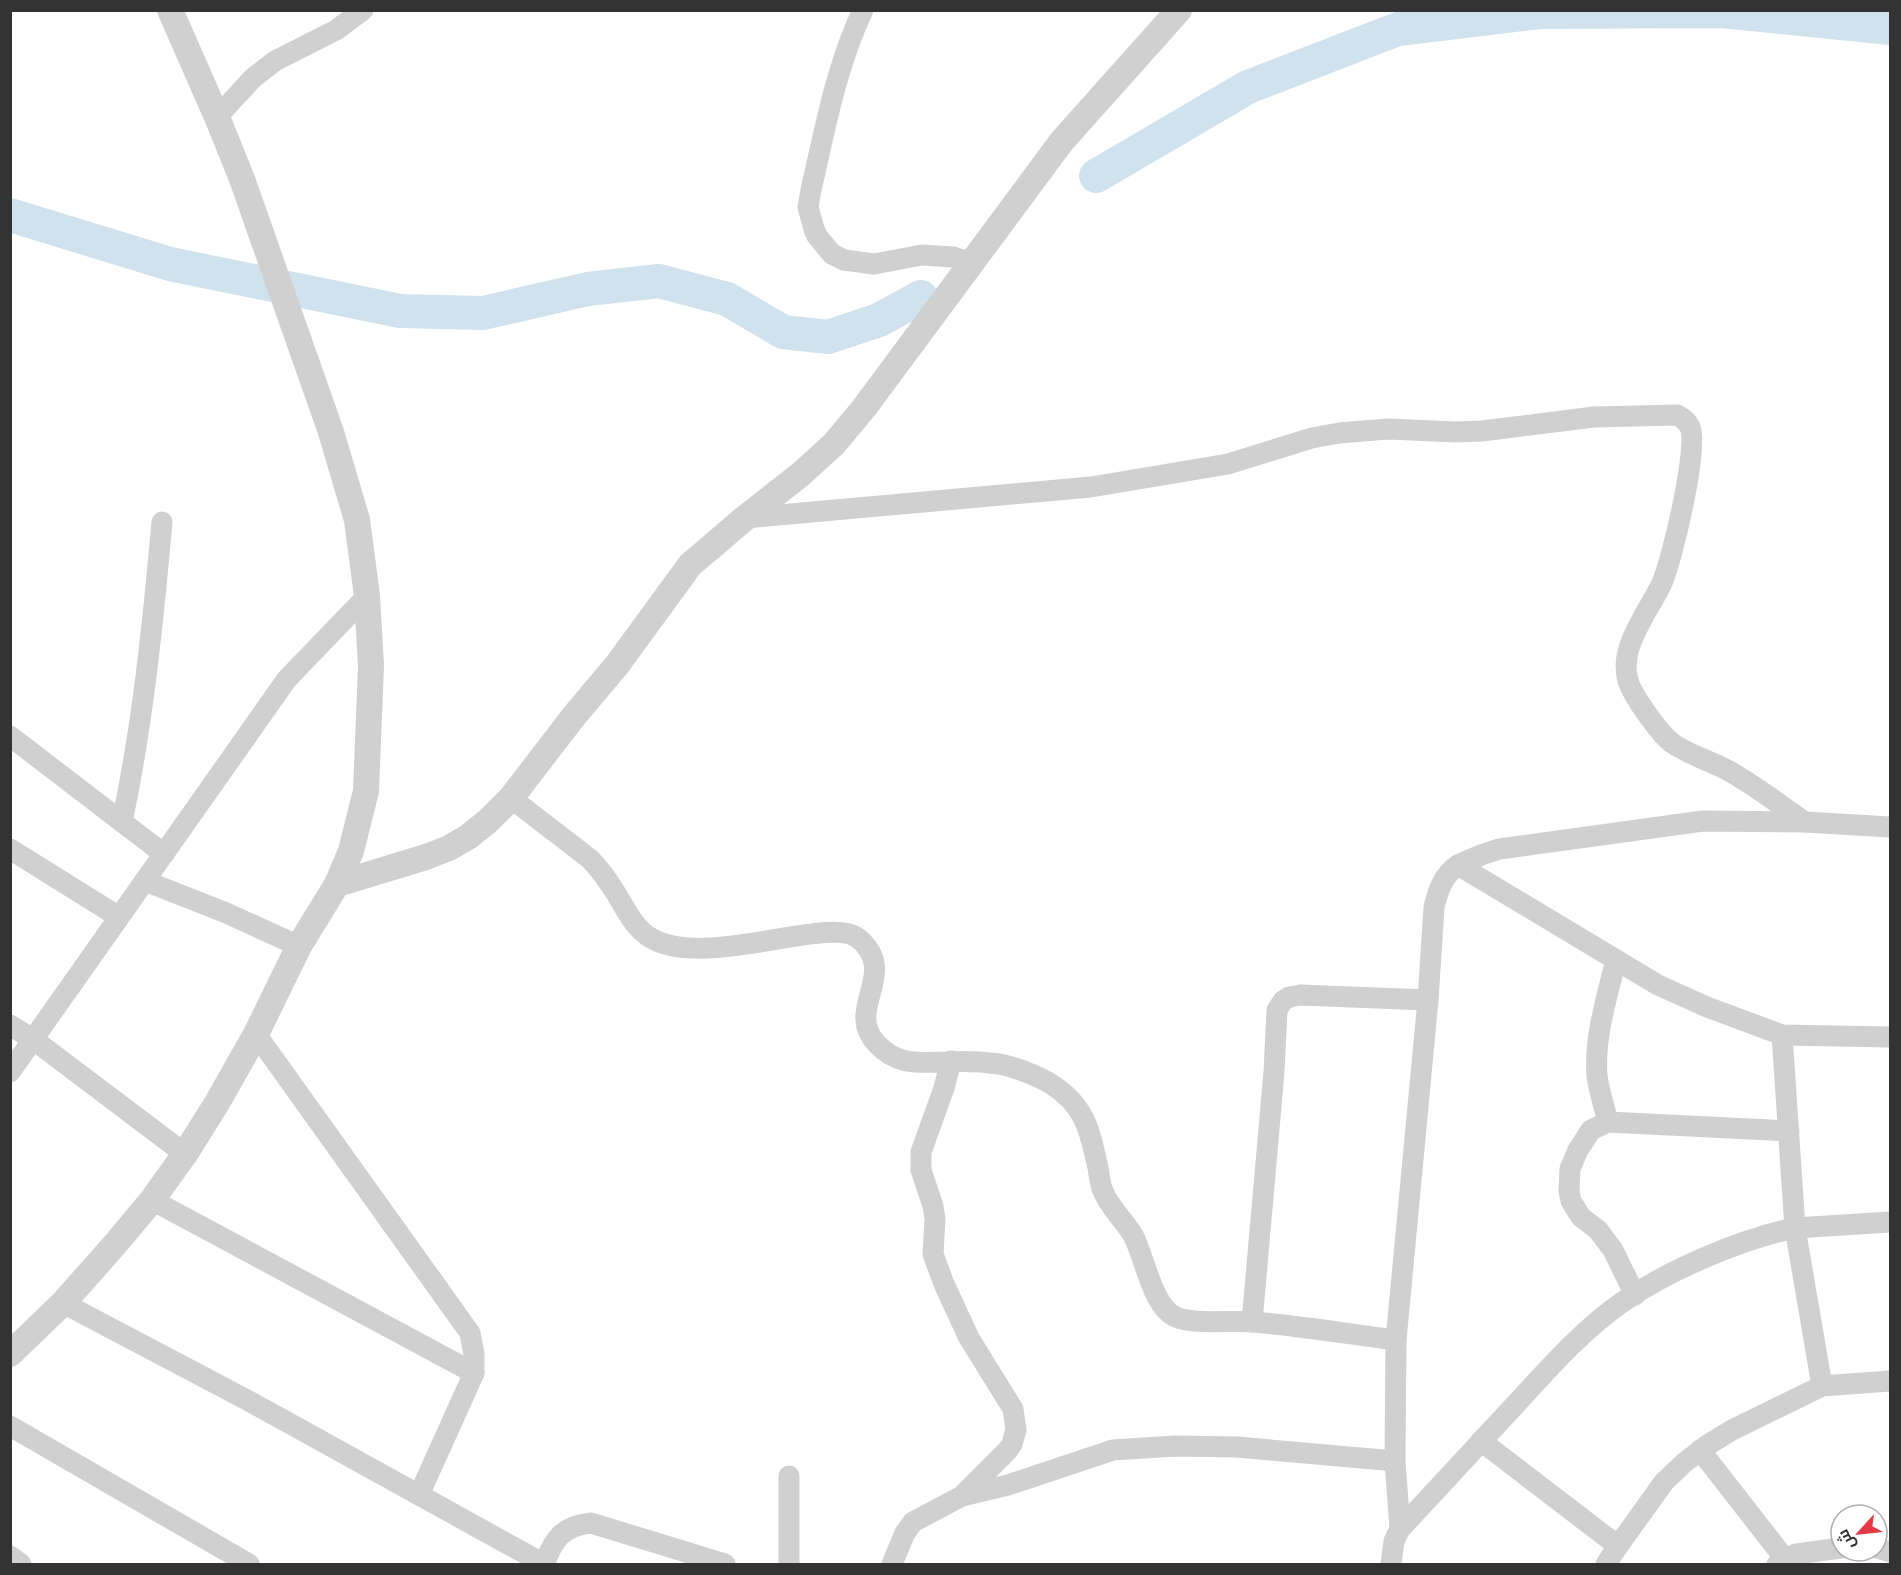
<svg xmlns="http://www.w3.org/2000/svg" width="1901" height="1575" font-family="'IBM Plex Sans',Cairo,sans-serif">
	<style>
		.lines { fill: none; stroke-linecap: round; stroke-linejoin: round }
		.river { stroke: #cfe2ee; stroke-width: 34 }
		.minor { stroke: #d0d0d0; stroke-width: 21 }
		.tertiary { stroke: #d0d0d0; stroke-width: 26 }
	</style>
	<rect width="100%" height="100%" fill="#fff"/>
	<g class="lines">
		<!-- river -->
		<g class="river">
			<path d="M 1096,176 L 1248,87 L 1398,29 L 1540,12 L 1722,11 L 1890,28"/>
			<path d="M 10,215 L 170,264 L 400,311 L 483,313 L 588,289 L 659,281 L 727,299 L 783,332 L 828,337 L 879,320 L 921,297"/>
		</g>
		<!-- minor -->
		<g class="minor">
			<path d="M 863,10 C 836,67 825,129 811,190 L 808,207 L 814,229 L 817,236 L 832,254 L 844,260 L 874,264 L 922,255 L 953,257 L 971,263"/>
			<path d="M 217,117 L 253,78 L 275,61 L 336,30 L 363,10"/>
			<path d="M 745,518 L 1091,487 L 1228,464 L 1312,438 L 1339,433 L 1388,429 L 1456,432 L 1482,431 L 1594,417 L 1677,415 C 1683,418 1687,421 1690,427 C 1699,447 1672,560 1662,583 C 1647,615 1611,655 1633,692 C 1640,705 1660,734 1672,743 C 1689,755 1711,761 1729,771 C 1756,786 1780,805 1805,822"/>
			<path d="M 162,522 C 153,622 143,723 122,822 L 164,854"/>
			<path d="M 10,736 L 122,822"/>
			<path d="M 511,798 L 590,859 C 601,870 609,882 617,895 C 626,910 635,929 651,938 C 704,970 830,915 858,938 C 901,974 843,1009 877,1044 C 899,1067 921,1062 949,1062 C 966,1061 983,1062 999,1064 C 1013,1066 1040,1077 1051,1084 C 1085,1105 1090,1131 1098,1168 C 1099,1175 1100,1182 1102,1189 C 1109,1207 1123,1219 1133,1235 C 1145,1257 1152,1307 1176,1317 C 1193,1325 1232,1320 1253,1322 C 1301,1326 1349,1334 1396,1340"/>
			<path d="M 10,849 L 119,917"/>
			<path d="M 1458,865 L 1481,855 L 1499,849 L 1703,821 L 1805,822 L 1890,827"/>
			<path d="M 145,881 L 224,912 L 299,946"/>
			<path d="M 10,1025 L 34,1040 L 185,1154"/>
			<path d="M 256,1034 L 470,1333 L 474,1354 L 474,1373 L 419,1495"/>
			<path d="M 1782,1035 L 1795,1228 L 1822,1386"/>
			<path d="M 10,1072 L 287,679 L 367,596"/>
			<path d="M 1608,1122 C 1604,1106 1599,1091 1597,1076 C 1594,1037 1607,997 1616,960"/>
			<path d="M 152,1200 L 474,1373"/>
			<path d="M 1635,1295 L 1613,1250 L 1598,1230 L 1581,1217 L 1571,1201 L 1569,1191 L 1570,1169 L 1578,1150 L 1591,1130 L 1608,1122 L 1789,1131"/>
			<path d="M 63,1303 L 247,1400 L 544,1564"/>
			<path d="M 1252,1322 L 1274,1072 L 1277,1010 L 1283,1001 L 1289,997 L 1300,995 L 1428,1000"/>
			<path d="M 10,1426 L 249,1564"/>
			<path d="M 1481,1441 L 1618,1546"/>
			<path d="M 1700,1450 L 1785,1559"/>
			<path d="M 962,1496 L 1008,1485 L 1113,1450 L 1175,1446 L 1237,1447 L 1395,1461"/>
			<path d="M 1400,1529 L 1395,1461 L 1396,1340 L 1428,1000 L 1434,907 C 1438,891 1443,875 1458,865 L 1658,985 L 1707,1007 L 1782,1035 L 1890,1037"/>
			<path d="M 1877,1548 L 1890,1552"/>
			<path d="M 10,1556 L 21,1564"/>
			<path d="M 544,1564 C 554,1539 562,1526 591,1523 L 725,1564"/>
			<path d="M 789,1564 L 789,1476"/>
			<path d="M 892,1564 L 905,1533 L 913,1522 L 962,1496 L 1008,1450 L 1012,1444 L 1016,1430 L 1013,1409 L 969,1338 L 944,1284 L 933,1254 L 935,1219 L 933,1206 L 921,1170 L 921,1152 L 944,1088 L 951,1061"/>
			<path d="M 1391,1564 L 1394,1541 L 1400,1529 C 1438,1488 1477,1446 1515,1405 C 1549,1368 1582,1330 1624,1301 C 1669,1270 1741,1239 1795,1228 L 1890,1222"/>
			<path d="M 1606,1564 L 1618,1546 L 1664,1482 L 1684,1463 L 1706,1446 L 1732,1430 L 1822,1386 L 1890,1381"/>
			<path d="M 1777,1564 L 1796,1554 L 1841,1548"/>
		</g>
		<!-- tertiary -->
		<g class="tertiary">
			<path d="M 337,884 L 426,857 L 449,848 L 468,837 L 488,821 L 511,798 L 574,716 L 617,665 L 690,565 L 745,518 L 801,474 L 834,444 L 864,408 L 1062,141 L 1179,10"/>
			<path d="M 10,1354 L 63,1303 L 117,1242 L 152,1200 L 185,1154 L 217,1103 L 256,1034 L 299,946 L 337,884 L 351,851 L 366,791 L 371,666 L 367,596 L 357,520 L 331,432 L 242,179 L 217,117 L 170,10"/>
		</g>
	</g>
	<!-- border -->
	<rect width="1901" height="1575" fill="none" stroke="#333333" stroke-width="24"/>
	<!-- north arrow -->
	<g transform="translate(1859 1533) rotate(243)"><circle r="28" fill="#ffffff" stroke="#adadad" stroke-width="1.5"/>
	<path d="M0-4.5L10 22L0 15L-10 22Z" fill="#e63946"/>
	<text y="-9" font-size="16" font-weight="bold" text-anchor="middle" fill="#333333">ش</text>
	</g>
</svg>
